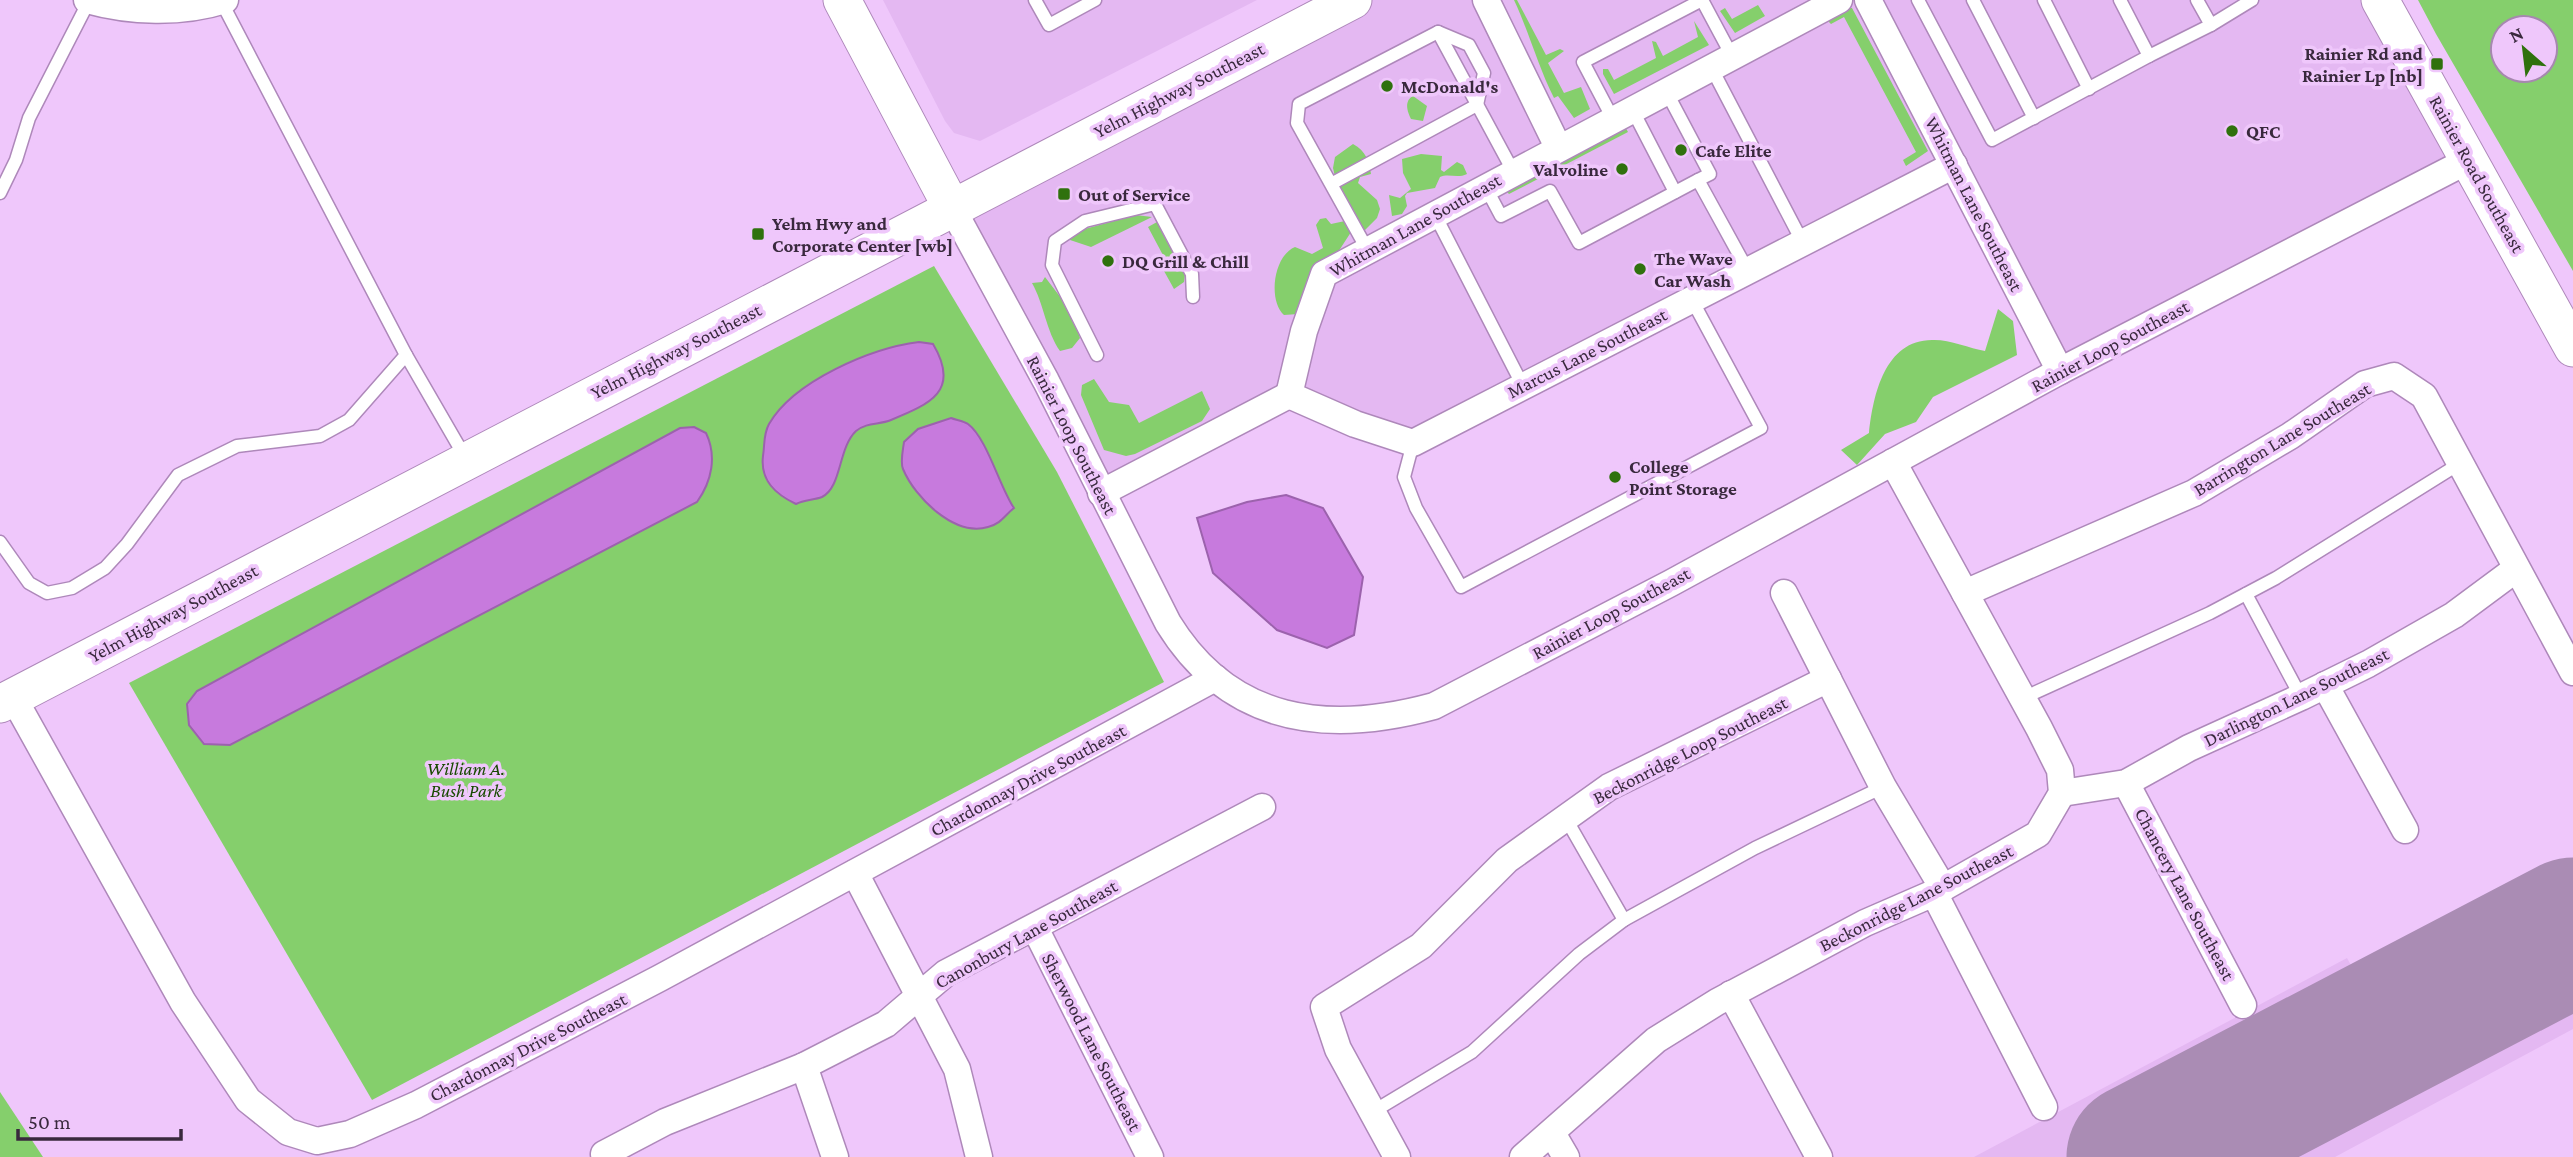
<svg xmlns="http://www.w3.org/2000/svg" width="2573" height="1157" font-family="'Crimson Pro',serif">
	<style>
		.built { fill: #e4b8f2 }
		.green { fill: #85cf6c; fill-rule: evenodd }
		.water { fill: #c77add; stroke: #9c62ad; stroke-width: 2 }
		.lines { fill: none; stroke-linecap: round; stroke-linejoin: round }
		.runway { stroke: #aa8cb4; stroke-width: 147 }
		.lane-casing { stroke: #ae88ba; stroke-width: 15 }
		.street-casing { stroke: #ae88ba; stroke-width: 29 }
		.secondary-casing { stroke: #ae88ba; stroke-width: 39 }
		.lane { stroke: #fff; stroke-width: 12 }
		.street { stroke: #fff; stroke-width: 26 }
		.secondary { stroke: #fff; stroke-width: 37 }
		.poi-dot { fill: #2f710d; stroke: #efc7fb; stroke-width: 2.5 }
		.labels { text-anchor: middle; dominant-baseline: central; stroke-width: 7; stroke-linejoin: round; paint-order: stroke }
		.poi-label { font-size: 19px; font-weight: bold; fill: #39293d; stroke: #efc7fb; text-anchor: start }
		.street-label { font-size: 19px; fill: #39293d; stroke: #efc7fb }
		.park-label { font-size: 19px; font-style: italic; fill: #184a00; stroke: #efc7fb }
	</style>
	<rect width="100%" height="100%" fill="#efc7fb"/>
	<!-- built -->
	<g class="built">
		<path d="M 883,0 L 1257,0 L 980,141 L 954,133 L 945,121 Z"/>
		<path d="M 1353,0 L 2381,0 L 2469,160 L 2060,371 L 1954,166 L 1413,443 L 1289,395 L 1101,493 L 952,208 Z"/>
		<path d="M 2573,878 L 2573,1029 L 2335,1157 L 1974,1157 L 2347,958 L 2364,989 Z"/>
	</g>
	<!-- green -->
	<g class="green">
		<path d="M 1514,0 L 1517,0 L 1546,55 L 1560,49 L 1564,51 L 1548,63 L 1564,93 L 1581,87 L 1590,109 L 1574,118 L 1558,96 L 1554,98 C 1538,66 1529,32 1514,0 Z"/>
		<path d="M 2418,0 L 2573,0 L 2573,271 L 2436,34 ZM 2503,28 L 2545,28 L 2545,70 L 2503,70 Z"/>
		<path d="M 1758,5 L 1765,16 L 1735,33 L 1720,11 L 1725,8 L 1732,19 Z"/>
		<path d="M 1845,8 L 1852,8 L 1928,151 L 1906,166 L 1903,160 L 1916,152 L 1844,17 L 1831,24 L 1828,21 Z"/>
		<path d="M 1694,21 L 1709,45 L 1614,94 L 1603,74 L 1603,69 L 1608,69 L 1614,80 L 1656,58 L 1652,41 L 1656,42 L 1663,56 L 1698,37 Z"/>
		<path d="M 1413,96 L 1427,106 L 1423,121 L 1411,119 C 1407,111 1404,101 1413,96 Z"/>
		<path d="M 1624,125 L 1628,132 L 1509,194 L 1506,191 Z"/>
		<path d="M 1353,144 C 1366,151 1369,161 1371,174 L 1360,177 L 1358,183 L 1377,200 L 1380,209 L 1377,218 L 1365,230 L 1353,229 L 1298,314 L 1284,315 C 1268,301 1273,256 1295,247 L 1312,254 L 1323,248 L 1316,225 L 1320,219 L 1326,218 L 1331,224 L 1345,221 L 1333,168 L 1335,157 Z"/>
		<path d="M 1421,154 L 1442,156 L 1441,170 L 1444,172 L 1457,162 L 1463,165 L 1467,174 C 1457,179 1449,173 1440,177 L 1435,188 L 1407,193 L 1405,196 L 1407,206 L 1402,214 L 1392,216 L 1389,195 L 1400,198 L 1411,189 L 1403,173 L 1402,159 Z"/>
		<path d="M 1136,215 L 1152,217 L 1091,247 L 1067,239 L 1081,230 Z"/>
		<path d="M 1157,222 L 1185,275 L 1184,282 L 1174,289 L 1159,262 L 1164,257 L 1148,227 Z"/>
		<path d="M 934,266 L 1057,472 L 1164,682 L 372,1100 L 129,683 Z"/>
		<path d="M 1045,277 L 1071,311 L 1080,338 L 1072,348 L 1060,351 C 1046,331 1044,304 1032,283 L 1042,282 Z"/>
		<path d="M 1998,309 L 2013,321 L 2017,355 L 1933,397 L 1916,422 L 1885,434 L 1857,465 L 1841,450 L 1869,433 C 1873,395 1885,340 1932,340 C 1948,339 1969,348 1985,351 Z"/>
		<path d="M 1094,379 L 1109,402 L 1129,405 L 1139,423 L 1202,391 L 1210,409 L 1202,421 L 1135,454 L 1126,456 L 1104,450 L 1081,395 L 1082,385 Z"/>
		<path d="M 0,1092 L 43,1157 L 0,1157 Z"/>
	</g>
	<!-- water -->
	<g class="water">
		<path d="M 919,342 L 933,344 C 961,391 930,404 891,420 C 879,425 867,422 856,431 C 838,448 842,487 822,497 C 814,500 804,500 796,504 C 775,494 760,480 763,456 C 765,444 763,435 769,424 C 794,381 871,348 919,342 Z"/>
		<path d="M 951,418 C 956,420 964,421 968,424 C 987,438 1000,488 1014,508 C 1005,515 1001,524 988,527 C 955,537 915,498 903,469 C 900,462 903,450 904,442 L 918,429 Z"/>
		<path d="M 694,427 L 706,433 C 717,456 712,481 697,502 L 230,745 L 204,744 L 189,725 L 187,704 L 197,691 L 680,428 Z"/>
		<path d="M 1286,495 L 1323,508 L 1363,577 L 1354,635 L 1327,648 L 1277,630 L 1213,573 L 1197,518 L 1247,502 Z"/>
	</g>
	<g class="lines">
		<!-- runway -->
		<path class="runway" d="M 2140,1157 L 2573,931"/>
		<defs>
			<g id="lane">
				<path d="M 1035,0 L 1049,25 L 1095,0"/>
				<path d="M 1918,0 L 1992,140 L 2149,56 L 2120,0"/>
				<path d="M 1973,0 L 2034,118"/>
				<path d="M 2044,0 L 2089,89"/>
				<path d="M 2211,25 L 2252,0"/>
				<path d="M 1438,32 L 1513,171"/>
				<path d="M 2149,56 L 2211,25 L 2197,0"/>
				<path d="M 1711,67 L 1803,243"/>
				<path d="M 1666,91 L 1710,174 L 1698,180"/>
				<path d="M 1632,109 L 1675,192"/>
				<path d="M 1613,119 L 1583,62 L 1702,0 L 1732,56"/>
				<path d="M 1331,184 L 1477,105 L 1484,73 L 1469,45 L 1438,32 L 1299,104 L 1297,123 L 1367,249"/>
				<path d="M 1485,186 L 1501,216 L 1550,191 L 1579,243 L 1698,180 L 1748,271"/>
				<path d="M 0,193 L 16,160 L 29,118 L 89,1"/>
				<path d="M 1434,213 L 1523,386"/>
				<path d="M 406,355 L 465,457"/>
				<path d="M 1097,355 L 1052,265 L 1055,241 L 1085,221 L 1155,204 L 1192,274 L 1193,297"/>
				<path d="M 1413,443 L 1404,477 L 1416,508 L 1461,587 L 1761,428 L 1692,300"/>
				<path d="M 0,542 L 29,583 L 47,593 L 72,588 L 105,568 L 127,544 L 178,475 L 237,446 L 320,436 L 349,420 L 406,355 L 221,1"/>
				<path d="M 2246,594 L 2301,697"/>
				<path d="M 2023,698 L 2210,613 L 2276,578 L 2459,464"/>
				<path d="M 1565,817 L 1624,920"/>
				<path d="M 1374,1111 L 1472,1052 L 1579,954 L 1624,920 L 1755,848 L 1883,787"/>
			</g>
			<g id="street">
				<path d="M 87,0 C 130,12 181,14 225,0"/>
				<path d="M 1486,0 L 1558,147"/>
				<path d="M 1868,0 L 2060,371"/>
				<path d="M 952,208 L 1046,381 L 1168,623 C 1230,724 1328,735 1434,706 L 1671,583 L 2060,371 L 2469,160"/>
				<path d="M 1289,395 L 1355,424 L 1413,443 L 1954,165"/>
				<path d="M 1289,395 L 1304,331 L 1324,274 L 1839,0"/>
				<path d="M 1101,493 L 1289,395"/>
				<path d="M 1784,593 L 1883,787 L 1943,888"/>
				<path d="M 1965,593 L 2194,493 L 2290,436 L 2365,384 L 2394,376 L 2424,396 L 2573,672"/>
				<path d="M 2325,685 L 2405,830"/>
				<path d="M 13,697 L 183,1002 L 248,1100 L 288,1132 L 317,1141 L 350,1134 L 416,1105 L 660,978 L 1215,678"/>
				<path d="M 2126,783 L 2243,1005"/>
				<path d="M 2062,793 L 2126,783 L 2189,748 L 2301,697 L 2368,664 L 2454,615 L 2516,569"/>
				<path d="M 855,873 L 957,1069 L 979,1157"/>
				<path d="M 1934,893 L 2044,1107"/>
				<path d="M 1035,928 L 1150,1157"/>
				<path d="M 1731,994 L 1819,1157"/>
				<path d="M 804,1066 L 835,1157"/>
				<path d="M 1552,1133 L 1566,1157"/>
				<path d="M 604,1154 L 665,1122 L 804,1066 L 886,1024 L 946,973 L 1262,807"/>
				<path d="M 1397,1157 L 1338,1049 L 1324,1007 L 1421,946 L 1507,860 L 1609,787 L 1828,679"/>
				<path d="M 1523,1157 L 1656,1040 L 1717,1002 L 1865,923 L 1934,893 L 2038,834 L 2062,793 L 2060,770 L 2039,728 L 1893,462"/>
			</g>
			<g id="secondary">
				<path d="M 842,0 L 952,208"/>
				<path d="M 2380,0 L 2573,348"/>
				<path d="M 0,704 L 1353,0"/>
			</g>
		</defs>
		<!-- lane casing -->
		<use href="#lane" class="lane-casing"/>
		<!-- street casing -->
		<use href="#street" class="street-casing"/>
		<!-- secondary casing -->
		<use href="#secondary" class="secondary-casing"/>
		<!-- lane -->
		<use href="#lane" class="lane"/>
		<!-- street -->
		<use href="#street" class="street"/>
		<!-- secondary -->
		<use href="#secondary" class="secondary"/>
	</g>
	<!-- markers -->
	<g class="poi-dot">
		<rect x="2430" y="57" width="14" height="14" rx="3.5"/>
		<circle cx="1387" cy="86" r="7"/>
		<circle cx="2232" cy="131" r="7"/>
		<circle cx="1681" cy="150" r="7"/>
		<circle cx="1622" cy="169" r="7"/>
		<rect x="1057" y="187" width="14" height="14" rx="3.5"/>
		<rect x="751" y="227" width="14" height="14" rx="3.5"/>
		<circle cx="1108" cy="261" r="7"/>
		<circle cx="1640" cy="269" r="7"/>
		<circle cx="1615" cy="477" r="7"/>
	</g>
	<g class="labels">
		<!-- poi labels -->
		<g class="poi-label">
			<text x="2423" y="53" text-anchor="end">Rainier Rd and<tspan x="2423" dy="22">Rainier Lp [nb]</tspan></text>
			<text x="1401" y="86">McDonald's</text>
			<text x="2246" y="131">QFC</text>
			<text x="1695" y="150">Cafe Elite</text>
			<text x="1608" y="169" text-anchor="end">Valvoline</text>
			<text x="1078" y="194">Out of Service</text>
			<text x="772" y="223">Yelm Hwy and<tspan x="772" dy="22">Corporate Center [wb]</tspan></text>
			<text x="1654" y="258">The Wave<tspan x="1654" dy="22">Car Wash</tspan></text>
			<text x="1122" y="261">DQ Grill &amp; Chill</text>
			<text x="1629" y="466">College<tspan x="1629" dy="22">Point Storage</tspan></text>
		</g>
		<!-- street labels -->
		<g class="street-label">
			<text transform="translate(1179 90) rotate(-27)">Yelm Highway Southeast</text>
			<text transform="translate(2477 174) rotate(61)">Rainier Road Southeast</text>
			<text transform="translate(1974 204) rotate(63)">Whitman Lane Southeast</text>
			<text transform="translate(1415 225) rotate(-29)">Whitman Lane Southeast</text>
			<text transform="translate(2110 346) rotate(-28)">Rainier Loop Southeast</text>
			<text transform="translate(676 351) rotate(-27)">Yelm Highway Southeast</text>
			<text transform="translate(1587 353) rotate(-27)">Marcus Lane Southeast</text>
			<text transform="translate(1072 435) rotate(63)">Rainier Loop Southeast</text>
			<text transform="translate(2282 439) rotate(-31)">Barrington Lane Southeast</text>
			<text transform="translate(173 613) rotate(-28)">Yelm Highway Southeast</text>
			<text transform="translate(1611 613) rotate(-28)">Rainier Loop Southeast</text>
			<text transform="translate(2296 697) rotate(-26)">Darlington Lane Southeast</text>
			<text transform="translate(1690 750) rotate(-27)">Beckonridge Loop Southeast</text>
			<text transform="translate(1028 780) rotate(-28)">Chardonnay Drive Southeast</text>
			<text transform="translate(2185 894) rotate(62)">Chancery Lane Southeast</text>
			<text transform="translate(1916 898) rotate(-27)">Beckonridge Lane Southeast</text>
			<text transform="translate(1026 934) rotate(-29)">Canonbury Lane Southeast</text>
			<text transform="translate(1092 1042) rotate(63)">Sherwood Lane Southeast</text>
			<text transform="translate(528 1047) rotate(-27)">Chardonnay Drive Southeast</text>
		</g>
		<!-- park labels -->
		<g class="park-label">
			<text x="466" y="768">William A.<tspan x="466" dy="22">Bush Park</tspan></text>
		</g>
	</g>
	<!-- north arrow -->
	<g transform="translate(2524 49) rotate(332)"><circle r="33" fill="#efc7fb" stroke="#a688af" stroke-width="2"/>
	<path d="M0-5L12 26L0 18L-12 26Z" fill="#2f710d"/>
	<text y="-10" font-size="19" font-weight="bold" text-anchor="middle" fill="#39293d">N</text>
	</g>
	<!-- scale -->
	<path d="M18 1129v10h163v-10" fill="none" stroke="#39293d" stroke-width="3.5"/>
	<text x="28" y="1129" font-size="21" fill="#39293d" stroke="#efc7fb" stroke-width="5" paint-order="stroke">50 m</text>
</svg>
